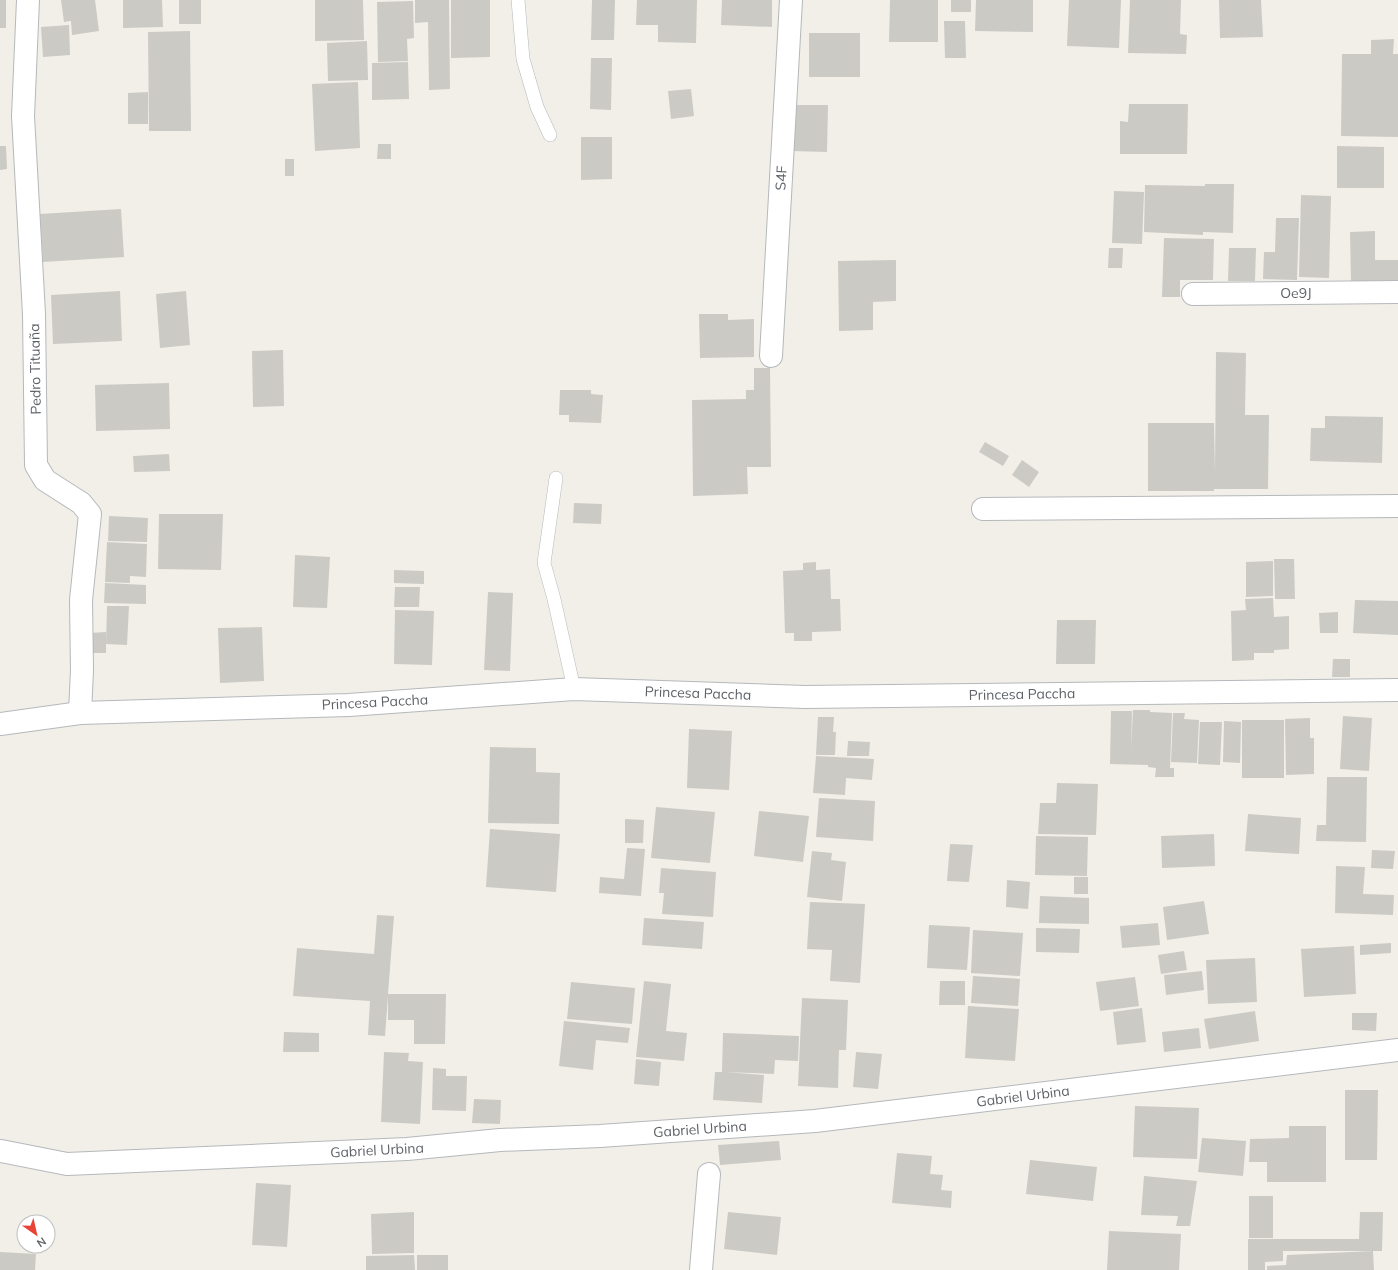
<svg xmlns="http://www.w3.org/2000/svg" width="1398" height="1270" font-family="Mulish,sans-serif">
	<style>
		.building { fill: #cccac5 }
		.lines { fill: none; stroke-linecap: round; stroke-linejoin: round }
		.service-casing { stroke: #b5b8bc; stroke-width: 14 }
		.minor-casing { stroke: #b5b8bc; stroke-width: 24 }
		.service { stroke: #fff; stroke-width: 13 }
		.minor { stroke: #fff; stroke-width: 22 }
		.labels { text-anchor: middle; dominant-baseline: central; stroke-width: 4; stroke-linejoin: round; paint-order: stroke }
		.street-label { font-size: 14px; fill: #5f6368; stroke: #fff }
	</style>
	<rect width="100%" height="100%" fill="#f1efe8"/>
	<!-- building -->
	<g class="building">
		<rect x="0" y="0" width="6" height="28"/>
		<path d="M 61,0 L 95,0 L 99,31 L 72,35 L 71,21 L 64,22 Z"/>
		<path d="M 123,0 L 162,0 L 163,27 L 123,28 Z"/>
		<rect x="179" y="0" width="22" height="24"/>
		<path d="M 315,0 L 363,0 L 364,40 L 315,41 Z"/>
		<path d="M 415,0 L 449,0 L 450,89 L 429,90 L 428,22 L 415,23 Z"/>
		<path d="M 451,0 L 490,0 L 490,57 L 451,58 Z"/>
		<path d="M 592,0 L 615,0 L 614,40 L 591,40 Z"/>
		<path d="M 637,0 L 697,0 L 696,43 L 658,42 L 658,25 L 636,25 Z"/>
		<path d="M 722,0 L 772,0 L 772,27 L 721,25 Z"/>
		<path d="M 890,0 L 938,0 L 938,42 L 889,42 Z"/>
		<rect x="951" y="0" width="20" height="12"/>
		<path d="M 976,0 L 1033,0 L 1033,32 L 975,31 Z"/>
		<path d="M 1069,0 L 1121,0 L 1119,48 L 1067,46 Z"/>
		<path d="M 1130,0 L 1181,0 L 1180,34 L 1187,35 L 1186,54 L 1128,53 Z"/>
		<path d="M 1219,0 L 1261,0 L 1263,37 L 1220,38 Z"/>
		<path d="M 413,1 L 414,38 L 407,39 L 408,61 L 378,62 L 377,2 Z"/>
		<path d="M 944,21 L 965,21 L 966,58 L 945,58 Z"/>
		<path d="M 69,25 L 70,55 L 43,57 L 41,27 Z"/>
		<path d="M 190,31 L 191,131 L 149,131 L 148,32 Z"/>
		<rect x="809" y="33" width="51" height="44"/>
		<path d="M 1394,39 L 1393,54 L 1398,54 L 1398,137 L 1341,136 L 1342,54 L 1371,54 L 1371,40 Z"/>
		<path d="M 367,41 L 368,80 L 328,81 L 327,43 Z"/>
		<path d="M 591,58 L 612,58 L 611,110 L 590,109 Z"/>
		<path d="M 408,62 L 409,99 L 372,100 L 372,63 Z"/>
		<path d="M 358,82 L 360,148 L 315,151 L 312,84 Z"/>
		<path d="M 691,89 L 694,116 L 671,119 L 668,91 Z"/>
		<path d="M 148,92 L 148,124 L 128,124 L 128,93 Z"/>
		<path d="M 1129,104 L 1188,104 L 1187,154 L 1120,154 L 1120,121 L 1128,122 Z"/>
		<path d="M 792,105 L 828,105 L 827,152 L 791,151 Z"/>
		<path d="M 581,137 L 612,137 L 612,179 L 581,180 Z"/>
		<path d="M 378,144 L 391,144 L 391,159 L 377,159 Z"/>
		<path d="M 0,146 L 6,146 L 7,169 L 0,170 Z"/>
		<path d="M 1337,146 L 1384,147 L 1384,188 L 1337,188 Z"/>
		<rect x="285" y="159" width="9" height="17"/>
		<path d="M 1205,184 L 1234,184 L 1233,233 L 1203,232 L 1203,235 L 1144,232 L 1145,185 L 1205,186 Z"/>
		<path d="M 1114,191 L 1144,192 L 1142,244 L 1112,243 Z"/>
		<path d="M 1301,195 L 1331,196 L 1329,278 L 1299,277 Z"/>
		<path d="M 121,209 L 124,257 L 43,262 L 40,214 Z"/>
		<path d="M 1276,218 L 1299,218 L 1297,280 L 1263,279 L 1264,252 L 1275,252 Z"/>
		<path d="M 1375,231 L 1375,260 L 1398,260 L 1398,280 L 1351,282 L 1350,232 Z"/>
		<path d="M 1164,238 L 1214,239 L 1213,280 L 1180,280 L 1180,297 L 1162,297 Z"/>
		<path d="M 1109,248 L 1123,248 L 1122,268 L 1108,268 Z"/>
		<path d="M 1229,248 L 1256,248 L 1255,281 L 1228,281 Z"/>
		<path d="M 896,260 L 896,301 L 873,302 L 873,330 L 839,331 L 838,261 Z"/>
		<path d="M 120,291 L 122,341 L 53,344 L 51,295 Z"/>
		<path d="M 186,291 L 190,345 L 160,348 L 156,294 Z"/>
		<path d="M 699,314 L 728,314 L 728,320 L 754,319 L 754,357 L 700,358 Z"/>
		<path d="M 283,350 L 284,406 L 253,407 L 252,351 Z"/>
		<path d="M 1216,352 L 1246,353 L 1245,415 L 1269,415 L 1268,489 L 1214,489 L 1214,491 L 1148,491 L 1148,423 L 1214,423 L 1215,473 Z"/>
		<path d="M 754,368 L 770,368 L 771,467 L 747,467 L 748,494 L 693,496 L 692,400 L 746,399 L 746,390 L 754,390 Z"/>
		<path d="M 169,383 L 170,429 L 96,431 L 95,385 Z"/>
		<path d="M 560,390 L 591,390 L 591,394 L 603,395 L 601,423 L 569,422 L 569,415 L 559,415 Z"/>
		<path d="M 1325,416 L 1383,417 L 1382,463 L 1310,461 L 1311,428 L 1325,428 Z"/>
		<path d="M 985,442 L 1009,456 L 1003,466 L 979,452 Z"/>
		<path d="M 169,454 L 170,471 L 134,472 L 133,456 Z"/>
		<path d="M 1022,460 L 1039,472 L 1029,487 L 1012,475 Z"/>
		<path d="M 574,503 L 602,504 L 601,524 L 573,523 Z"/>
		<path d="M 159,514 L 223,514 L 221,570 L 158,569 Z"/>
		<path d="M 109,516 L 148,518 L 147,542 L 108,541 Z"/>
		<path d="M 107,542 L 147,544 L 146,577 L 130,576 L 130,583 L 105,582 Z"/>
		<path d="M 295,555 L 330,557 L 327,608 L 293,607 Z"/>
		<path d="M 1274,559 L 1294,559 L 1295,599 L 1275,599 Z"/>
		<path d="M 1273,561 L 1273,596 L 1246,597 L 1246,562 Z"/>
		<path d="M 816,562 L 816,570 L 830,569 L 831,599 L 840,599 L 841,631 L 812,632 L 812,641 L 794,641 L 794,633 L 785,633 L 783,571 L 803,570 L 803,563 Z"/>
		<path d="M 394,570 L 424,571 L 424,584 L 394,583 Z"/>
		<path d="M 105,583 L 146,585 L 146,604 L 104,603 Z"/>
		<path d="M 395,587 L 420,587 L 419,607 L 394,607 Z"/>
		<path d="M 488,592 L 513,593 L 510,671 L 484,670 Z"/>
		<path d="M 1273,598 L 1274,617 L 1289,616 L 1289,649 L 1274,650 L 1274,653 L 1254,653 L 1254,660 L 1232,661 L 1231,611 L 1246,610 L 1245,599 Z"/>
		<path d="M 1355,600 L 1398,601 L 1398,635 L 1353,633 Z"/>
		<path d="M 107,606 L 129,606 L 127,645 L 106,644 Z"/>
		<path d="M 395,610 L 434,611 L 432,665 L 394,664 Z"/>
		<path d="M 1338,612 L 1338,633 L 1320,633 L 1319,613 Z"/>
		<path d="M 1057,620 L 1096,620 L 1095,664 L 1056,664 Z"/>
		<path d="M 262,627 L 264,681 L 220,683 L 218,628 Z"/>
		<path d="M 106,632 L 106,653 L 90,653 L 90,633 Z"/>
		<path d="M 1333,659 L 1350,659 L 1350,677 L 1332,677 Z"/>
		<path d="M 1133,710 L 1150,710 L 1150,712 L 1172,713 L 1170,768 L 1174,768 L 1174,777 L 1155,777 L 1156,768 L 1148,767 L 1148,765 L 1110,764 L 1111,711 L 1132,711 L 1131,749 Z"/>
		<path d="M 1173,713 L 1185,713 L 1184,719 L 1199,720 L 1197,763 L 1171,762 Z"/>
		<path d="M 1343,716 L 1372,718 L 1369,771 L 1340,769 Z"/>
		<path d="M 818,717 L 834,717 L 833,732 L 836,732 L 835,755 L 816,755 Z"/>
		<path d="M 1310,718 L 1310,738 L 1314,738 L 1314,774 L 1286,775 L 1285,719 Z"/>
		<rect x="1242" y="720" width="42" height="58"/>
		<path d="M 1224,721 L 1241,722 L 1240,763 L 1223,762 Z"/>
		<path d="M 1200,722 L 1222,722 L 1220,765 L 1198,764 Z"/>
		<path d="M 689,729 L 732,731 L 729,790 L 687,788 Z"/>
		<path d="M 848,741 L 870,742 L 869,756 L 847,756 Z"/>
		<path d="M 490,747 L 536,748 L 536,772 L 560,773 L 559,824 L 488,823 Z"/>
		<path d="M 816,756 L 874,759 L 872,780 L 846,778 L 845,795 L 813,793 Z"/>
		<path d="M 1327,777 L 1367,777 L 1366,842 L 1316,841 L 1317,825 L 1326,825 Z"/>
		<path d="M 1057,783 L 1098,784 L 1096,835 L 1038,834 L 1040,803 L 1056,803 Z"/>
		<path d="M 819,798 L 875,801 L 873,841 L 816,837 Z"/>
		<path d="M 656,807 L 715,812 L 710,863 L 651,858 Z"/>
		<path d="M 759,811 L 809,816 L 803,862 L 754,856 Z"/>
		<path d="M 1248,814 L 1301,818 L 1299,854 L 1245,851 Z"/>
		<path d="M 625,819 L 644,820 L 643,843 L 625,843 Z"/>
		<path d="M 490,829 L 560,834 L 556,892 L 486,887 Z"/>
		<path d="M 1214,834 L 1215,866 L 1162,868 L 1161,836 Z"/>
		<path d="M 1036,836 L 1088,837 L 1087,876 L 1035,875 Z"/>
		<path d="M 950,844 L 973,845 L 969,882 L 947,881 Z"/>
		<path d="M 627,848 L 645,849 L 641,896 L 599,893 L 600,877 L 624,879 Z"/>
		<path d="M 1372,850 L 1395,851 L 1393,869 L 1371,868 Z"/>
		<path d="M 812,851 L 832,853 L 831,860 L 846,862 L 842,901 L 807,897 Z"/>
		<path d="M 1336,866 L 1365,867 L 1363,894 L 1394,895 L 1393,915 L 1335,913 Z"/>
		<path d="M 661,868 L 716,872 L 713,917 L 662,914 L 664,893 L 659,893 Z"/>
		<rect x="1074" y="877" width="14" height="17"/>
		<path d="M 1007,880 L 1030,882 L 1028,909 L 1006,907 Z"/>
		<path d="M 1040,896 L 1089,898 L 1089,924 L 1039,923 Z"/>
		<path d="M 1204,901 L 1209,934 L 1167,940 L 1163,907 Z"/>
		<path d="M 810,902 L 865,904 L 860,983 L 830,981 L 832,950 L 807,949 Z"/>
		<path d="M 377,915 L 394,916 L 388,994 L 446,994 L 445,1044 L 414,1044 L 414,1020 L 388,1020 L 388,996 L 385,1036 L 368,1035 L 370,1001 L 293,996 L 297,948 L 374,954 Z"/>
		<path d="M 644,918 L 704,922 L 702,949 L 642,945 Z"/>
		<path d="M 1158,923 L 1160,945 L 1122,948 L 1120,926 Z"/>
		<path d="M 929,925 L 970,927 L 967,970 L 927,968 Z"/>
		<path d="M 1036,928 L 1080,929 L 1079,953 L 1036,952 Z"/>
		<path d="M 973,930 L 1023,933 L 1020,976 L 971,973 Z"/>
		<path d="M 1391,943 L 1391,953 L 1360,955 L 1360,945 Z"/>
		<path d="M 1354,946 L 1356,994 L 1304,997 L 1301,949 Z"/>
		<path d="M 1184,951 L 1187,970 L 1161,974 L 1158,955 Z"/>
		<path d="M 1255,958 L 1257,1002 L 1208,1004 L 1206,960 Z"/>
		<path d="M 1202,971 L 1204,990 L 1166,995 L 1164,975 Z"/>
		<path d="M 973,976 L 1020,979 L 1018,1006 L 971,1003 Z"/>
		<path d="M 1135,977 L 1139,1006 L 1100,1011 L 1096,982 Z"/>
		<path d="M 644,981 L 671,984 L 666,1031 L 687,1033 L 684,1061 L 636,1057 Z"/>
		<path d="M 940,981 L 965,981 L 965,1005 L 939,1005 Z"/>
		<path d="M 571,982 L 635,988 L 632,1024 L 567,1019 Z"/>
		<path d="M 802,998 L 848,1000 L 846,1050 L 839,1050 L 838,1088 L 798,1086 Z"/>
		<path d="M 968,1006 L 1019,1009 L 1015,1061 L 965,1058 Z"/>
		<path d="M 1142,1008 L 1146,1042 L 1117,1045 L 1113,1012 Z"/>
		<path d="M 1255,1011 L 1259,1041 L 1209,1049 L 1204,1019 Z"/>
		<path d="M 1352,1013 L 1377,1013 L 1376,1031 L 1352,1030 Z"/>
		<path d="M 564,1021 L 630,1028 L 628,1043 L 596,1040 L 593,1070 L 559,1066 Z"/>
		<path d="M 1199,1028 L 1201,1048 L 1164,1052 L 1162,1032 Z"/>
		<path d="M 284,1032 L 319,1033 L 319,1052 L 283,1052 Z"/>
		<path d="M 723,1033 L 799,1036 L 798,1061 L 775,1060 L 774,1074 L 725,1072 L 764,1075 L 762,1103 L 713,1100 L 715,1072 L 722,1072 Z"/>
		<path d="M 384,1052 L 409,1053 L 408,1061 L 423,1062 L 420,1124 L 381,1122 Z"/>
		<path d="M 856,1052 L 882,1054 L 878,1089 L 853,1087 Z"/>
		<path d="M 636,1059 L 661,1062 L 659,1086 L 634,1084 Z"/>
		<path d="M 433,1068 L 446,1069 L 446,1076 L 467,1076 L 466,1111 L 432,1110 Z"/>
		<path d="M 1345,1090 L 1378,1090 L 1377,1160 L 1345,1160 Z"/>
		<path d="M 474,1099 L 501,1100 L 500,1124 L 472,1123 Z"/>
		<path d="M 1135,1106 L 1199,1108 L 1197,1159 L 1133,1157 Z"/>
		<path d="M 1289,1126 L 1326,1126 L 1326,1182 L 1267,1182 L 1267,1162 L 1249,1162 L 1250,1139 L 1289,1138 Z"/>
		<path d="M 1202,1138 L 1246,1141 L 1243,1176 L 1198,1172 Z"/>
		<path d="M 779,1141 L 781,1160 L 720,1165 L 718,1145 Z"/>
		<path d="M 897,1153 L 932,1156 L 930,1174 L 943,1175 L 941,1190 L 952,1191 L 951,1208 L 892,1203 Z"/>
		<path d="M 1030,1160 L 1097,1167 L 1093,1201 L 1026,1194 Z"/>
		<path d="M 1144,1176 L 1197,1181 L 1190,1226 L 1176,1226 L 1178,1216 L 1141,1215 Z"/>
		<path d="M 256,1183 L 291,1185 L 287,1247 L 252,1245 Z"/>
		<rect x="1249" y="1196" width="24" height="42"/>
		<path d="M 414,1212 L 414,1253 L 372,1254 L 371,1214 Z"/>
		<path d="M 728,1212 L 781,1217 L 777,1255 L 724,1249 Z"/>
		<path d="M 1360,1212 L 1383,1212 L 1382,1251 L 1283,1251 L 1283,1261 L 1265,1262 L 1265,1270 L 1248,1270 L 1248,1239 L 1359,1239 Z"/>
		<path d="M 1109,1231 L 1181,1234 L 1179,1270 L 1107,1270 Z"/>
		<path d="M 1373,1251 L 1374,1270 L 1267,1270 L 1267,1266 L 1286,1265 L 1287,1255 Z"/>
		<path d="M 0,1252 L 36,1254 L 35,1270 L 0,1270 Z"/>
		<path d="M 414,1255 L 415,1270 L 366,1270 L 366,1256 Z"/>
		<rect x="417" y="1255" width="31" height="15"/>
	</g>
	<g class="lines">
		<defs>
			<g id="service">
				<path d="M 518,0 L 523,59 L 537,107 L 550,135"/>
				<path d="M 556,478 L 544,563 L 554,599 L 574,689"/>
			</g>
			<g id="minor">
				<path d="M 28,0 L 23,116 L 34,314 L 36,465 L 45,480 L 81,503 L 90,514 L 81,600 L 82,670 L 80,713"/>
				<path d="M 1193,294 L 1398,292"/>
				<path d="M 771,356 L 791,0"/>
				<path d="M 983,509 L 1398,506"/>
				<path d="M 0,724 L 80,713 L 349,705 L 574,689 L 805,697 L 1398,690"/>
				<path d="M 1,1151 L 67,1164 L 407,1149 L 500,1140 L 600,1136 L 815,1121 L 1398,1050"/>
				<path d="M 701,1270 L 709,1174"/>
			</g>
		</defs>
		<!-- service casing -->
		<use href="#service" class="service-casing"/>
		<!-- minor casing -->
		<use href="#minor" class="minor-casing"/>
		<!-- service -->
		<use href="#service" class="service"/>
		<!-- minor -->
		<use href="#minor" class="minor"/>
	</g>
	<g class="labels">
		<!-- street labels -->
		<g class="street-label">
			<text transform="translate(781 178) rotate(-87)">S4F</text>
			<text x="1296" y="293">Oe9J</text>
			<text transform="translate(35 369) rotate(-91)">Pedro Tituaña</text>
			<text transform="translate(698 693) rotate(2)">Princesa Paccha</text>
			<text transform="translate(1022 694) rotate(-1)">Princesa Paccha</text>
			<text transform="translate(375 702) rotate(-3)">Princesa Paccha</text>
			<text transform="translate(1023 1096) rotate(-7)">Gabriel Urbina</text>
			<text transform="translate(700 1129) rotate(-4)">Gabriel Urbina</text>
			<text transform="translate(377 1150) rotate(-3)">Gabriel Urbina</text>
		</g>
	</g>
	<!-- north arrow -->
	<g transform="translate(36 1234) rotate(146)"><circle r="19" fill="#ffffff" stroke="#bfc1c3"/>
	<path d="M0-3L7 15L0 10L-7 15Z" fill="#ea4335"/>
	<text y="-6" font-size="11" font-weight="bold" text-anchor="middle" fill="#5f6368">N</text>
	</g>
</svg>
